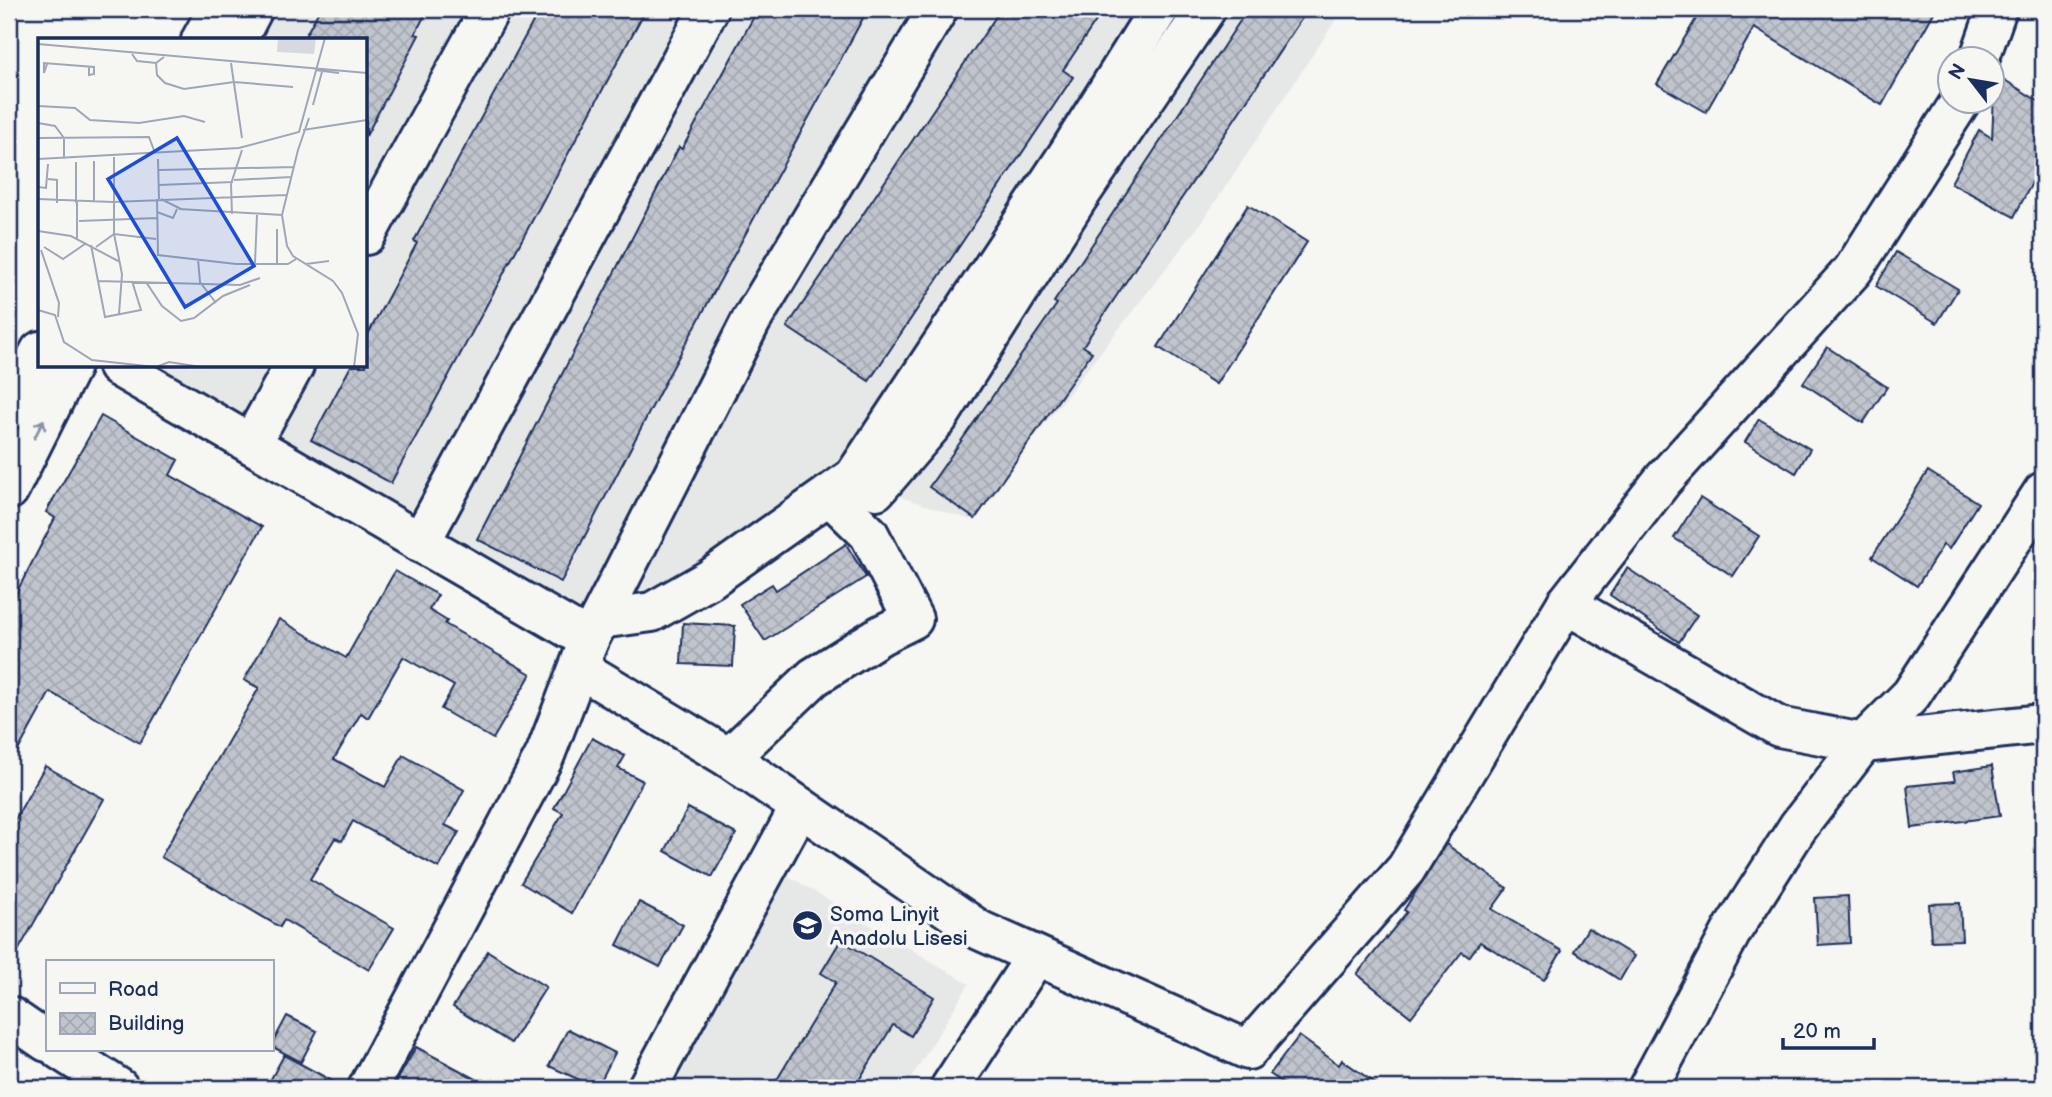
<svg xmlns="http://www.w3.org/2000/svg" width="2052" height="1097" font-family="'Balsamiq Sans',sans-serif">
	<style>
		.built { fill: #e6e7e7 }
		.building { fill: url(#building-cross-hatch); stroke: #1b2f5e; stroke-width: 2 }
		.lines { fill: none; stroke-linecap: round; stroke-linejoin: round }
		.minor-casing { stroke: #1b2f5e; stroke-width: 44 }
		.major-casing { stroke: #1b2f5e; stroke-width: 44 }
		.minor { stroke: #f6f6f2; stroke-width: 38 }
		.major { stroke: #f6f6f2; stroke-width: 38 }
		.oneway { stroke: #8892a8 }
		.labels { text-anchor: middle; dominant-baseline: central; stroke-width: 7; stroke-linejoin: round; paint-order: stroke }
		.poi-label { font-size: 21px; fill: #1b2f5e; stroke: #f6f6f2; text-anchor: start }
		.inset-road { fill: none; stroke: #9ea6b7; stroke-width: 2 }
		.view { fill: #1d4ed8; fill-opacity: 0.15; stroke: #1d4ed8; stroke-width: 3.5 }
		.inset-edge { fill: none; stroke: #1b2f5e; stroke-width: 3.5 }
	</style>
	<defs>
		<pattern id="building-cross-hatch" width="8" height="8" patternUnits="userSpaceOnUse" patternTransform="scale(1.75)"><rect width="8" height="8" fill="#c0c4cd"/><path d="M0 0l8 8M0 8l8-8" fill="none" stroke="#a4a9b2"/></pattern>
	</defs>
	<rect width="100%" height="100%" fill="#f6f6f2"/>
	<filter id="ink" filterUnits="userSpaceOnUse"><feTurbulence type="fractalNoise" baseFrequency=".0143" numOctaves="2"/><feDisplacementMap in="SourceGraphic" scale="14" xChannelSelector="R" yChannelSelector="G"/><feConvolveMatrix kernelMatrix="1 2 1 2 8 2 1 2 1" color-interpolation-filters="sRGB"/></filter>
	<g filter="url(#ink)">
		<!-- built -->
		<g class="built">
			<path d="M 259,9 L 1343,9 L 1202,222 L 970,520 L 892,494 L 852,472 L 588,634 L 126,366 L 366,366 L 366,40 L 243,40 Z"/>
			<path d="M 775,868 L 969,984 L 905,1088 L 651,1088 Z"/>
		</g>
		<!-- building -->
		<g class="building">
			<path d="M 320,9 L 428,9 L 415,34 L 419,35 L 366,136 L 366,40 L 303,40 Z"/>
			<path d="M 540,9 L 646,9 L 391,483 L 311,440 L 351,366 L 366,366 L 366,338 L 417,243 L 414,241 Z"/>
			<path d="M 758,9 L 868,9 L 667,378 L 561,582 L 477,539 L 679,147 L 682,149 Z"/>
			<path d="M 1001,9 L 1104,9 L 1063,70 L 1073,77 L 869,381 L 787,327 Z"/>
			<path d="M 1248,9 L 1308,9 L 1083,346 L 1092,352 L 975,519 L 929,487 L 1057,304 L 1054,302 Z"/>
			<path d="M 1702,9 L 1936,9 L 1882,105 L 1754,28 L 1706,112 L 1657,84 Z"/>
			<path d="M 1995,74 L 2043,104 L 2043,162 L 2014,217 L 1951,183 L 1979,130 L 1992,138 Z"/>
			<path d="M 1248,205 L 1307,242 L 1216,384 L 1158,347 Z"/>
			<path d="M 1896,252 L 1958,289 L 1937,323 L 1876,286 Z"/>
			<path d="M 1827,347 L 1887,387 L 1863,423 L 1803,383 Z"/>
			<path d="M 101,416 L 178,460 L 170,475 L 262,527 L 140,743 L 50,692 L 9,767 L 9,607 L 55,518 L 46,512 Z"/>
			<path d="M 1759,419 L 1810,449 L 1796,473 L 1745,442 Z"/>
			<path d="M 1928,471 L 1978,503 L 1949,549 L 1943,545 L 1917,586 L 1872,557 Z"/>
			<path d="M 1700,498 L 1759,536 L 1733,576 L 1674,538 Z"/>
			<path d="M 846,544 L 866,577 L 765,641 L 740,604 L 772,584 L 776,590 Z"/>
			<path d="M 1627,568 L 1697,615 L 1679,642 L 1610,595 Z"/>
			<path d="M 395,571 L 438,595 L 429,610 L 447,621 L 445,624 L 531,674 L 493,739 L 441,709 L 454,686 L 403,657 L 368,718 L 361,713 L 334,759 L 385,787 L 403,755 L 464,790 L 445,825 L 459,832 L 439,868 L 353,821 L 342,841 L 335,838 L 310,879 L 394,928 L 369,970 L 284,920 L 280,927 L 161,857 L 259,688 L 244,680 L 279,619 L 346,658 Z"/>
			<path d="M 683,623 L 735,626 L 733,666 L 681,664 Z"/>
			<path d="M 592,738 L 625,756 L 618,768 L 643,781 L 572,913 L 521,883 L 563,813 L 554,808 Z"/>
			<path d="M 45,766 L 104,799 L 9,967 L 9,830 Z"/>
			<path d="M 1992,766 L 2000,816 L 1912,828 L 1907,786 L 1955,781 L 1953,772 Z"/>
			<path d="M 688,808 L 736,834 L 712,877 L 665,851 Z"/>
			<path d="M 1446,844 L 1507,888 L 1492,909 L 1562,951 L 1544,980 L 1480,942 L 1469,957 L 1462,952 L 1411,1017 L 1357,974 L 1407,912 L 1404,910 Z"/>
			<path d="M 1848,896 L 1850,943 L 1818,945 L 1815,898 Z"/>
			<path d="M 639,902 L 683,925 L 660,967 L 617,945 Z"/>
			<path d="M 1960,903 L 1962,940 L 1931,941 L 1929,904 Z"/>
			<path d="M 1588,928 L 1634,956 L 1620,980 L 1574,951 Z"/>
			<path d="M 841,940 L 934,997 L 911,1036 L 893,1025 L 854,1088 L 772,1088 L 836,982 L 821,973 Z"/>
			<path d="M 488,951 L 546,987 L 511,1043 L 453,1007 Z"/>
			<path d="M 287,1016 L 317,1031 L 301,1062 L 271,1046 Z"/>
			<path d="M 568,1029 L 615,1053 L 597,1088 L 549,1066 Z"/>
			<path d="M 1299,1036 L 1339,1065 L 1342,1060 L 1382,1088 L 1290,1088 L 1270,1074 Z"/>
			<path d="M 416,1047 L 493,1088 L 393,1088 Z"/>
			<path d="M 284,1055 L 345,1088 L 266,1088 Z"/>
		</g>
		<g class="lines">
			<defs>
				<g id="minor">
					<path d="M 1979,60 L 1997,9"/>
					<path d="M 366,235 L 490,9"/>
					<path d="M 118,367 L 589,640"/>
					<path d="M 251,444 L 294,366"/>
					<path d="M 854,477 L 876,490 L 938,418 L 1077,199 L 1206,9"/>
					<path d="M 420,543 L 709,9"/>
					<path d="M 1566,604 L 1779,727 L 1863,743 L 2043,724"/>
					<path d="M 600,619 L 652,612 L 710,579 L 854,477 L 1068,154 L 1159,9"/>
					<path d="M 579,668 L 729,758 L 979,930 L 1248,1050 L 1406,869 L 1566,604 L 1663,480 L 1853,270 L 1960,102"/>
					<path d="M 729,758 L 814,677 L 881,635 L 913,619 L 869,534 L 829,495"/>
					<path d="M 9,1016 L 47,1042"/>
					<path d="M 60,1050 L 119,1088"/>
					<path d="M 368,1088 L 545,755 L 589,640 L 751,321 L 938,9"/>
					<path d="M 647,1088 L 800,807"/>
					<path d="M 950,1088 L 1036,956"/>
					<path d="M 1648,1088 L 1733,929 L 1798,827 L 1863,743 L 1911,695 L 2043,492"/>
				</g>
				<g id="major">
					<path d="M 201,40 L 218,9"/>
					<path d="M 237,40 L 253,9"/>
					<path d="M 9,409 L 40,351"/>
					<path d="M 9,490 L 71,366"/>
				</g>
			</defs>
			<!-- minor casing -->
			<use href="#minor" class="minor-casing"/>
			<!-- major casing -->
			<use href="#major" class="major-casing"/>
			<!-- minor -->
			<use href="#minor" class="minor"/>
			<!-- major -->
			<use href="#major" class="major"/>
		</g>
		<!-- one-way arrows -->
		<defs><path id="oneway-shaft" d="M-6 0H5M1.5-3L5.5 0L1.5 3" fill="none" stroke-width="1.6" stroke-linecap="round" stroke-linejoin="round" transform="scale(1.75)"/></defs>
		<use class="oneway" href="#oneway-shaft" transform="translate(39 429) rotate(-63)"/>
	</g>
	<!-- icons -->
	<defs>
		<symbol id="school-disc" viewBox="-11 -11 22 22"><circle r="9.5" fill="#1b2f5e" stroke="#f6f6f2"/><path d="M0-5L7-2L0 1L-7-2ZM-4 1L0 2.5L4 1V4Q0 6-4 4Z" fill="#fff"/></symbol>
	</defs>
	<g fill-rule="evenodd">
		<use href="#school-disc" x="790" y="908" width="35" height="35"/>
	</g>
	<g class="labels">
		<!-- poi labels -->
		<g class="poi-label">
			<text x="830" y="914">Soma Linyit<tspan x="830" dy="24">Anadolu Lisesi</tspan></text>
		</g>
	</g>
	<!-- overview -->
	<g transform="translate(38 38)">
		<rect width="329" height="329" fill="#f6f6f2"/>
		<path d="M 240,0 L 278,0 L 276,16 L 239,14 Z" fill="#d6d9dd"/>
		<path class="inset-road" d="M 81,0 L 113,0M 0,6 L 329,35M 94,16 L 99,23 L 118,25 L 126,19M 118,25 L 119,37 L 127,45 L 146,51 L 196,44 L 255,49M 193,25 L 204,100M 9,26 L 6,35 L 6,25 L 56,29 L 56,36 L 51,37 L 51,29M 277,32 L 301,35M 275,67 L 285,30M 0,68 L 37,70 L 52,82 L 101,85 L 146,78 L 167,84M 0,85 L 17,88 L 26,100 L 26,121M 265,92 L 329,82M 0,100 L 111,99 L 117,115M 260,112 L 244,177 L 249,208 L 255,218 L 295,243 L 304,255 L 320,296 L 316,329M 260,112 L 271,80M 76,119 L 76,196 L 84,236 L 81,276M 0,121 L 201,110 L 261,94 L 287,0M 120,121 L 121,161M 56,123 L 56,164M 38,124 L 38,165M 121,132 L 256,129M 10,141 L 19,142 L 19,165M 196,142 L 253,139M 121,147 L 195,144M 0,149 L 8,150 L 10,126M 0,161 L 75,164 L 249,157M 119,161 L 120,217 L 198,226 L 250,226 L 258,221M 123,161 L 143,171M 141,171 L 244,177M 119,174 L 135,180 L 139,171M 194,176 L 193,146 L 204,112M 41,183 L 119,180M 239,191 L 239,226M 0,193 L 33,198 L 82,224M 39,201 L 39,164M 53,207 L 67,279 L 103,272 L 94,243M 6,209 L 25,221 L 47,206M 58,209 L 76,196 L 118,201M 3,212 L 21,265 L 20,279M 160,221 L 162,244 L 178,265M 217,225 L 219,177M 268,226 L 291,223M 60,243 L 202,247 L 222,240M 108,244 L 124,268 L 143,283 L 156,280 L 185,258 L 212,247M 0,272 L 17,277 L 26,304 L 54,322 L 117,329M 118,329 L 131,324 L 163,329"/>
		<path class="view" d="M 139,100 L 216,228 L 147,269 L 70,141 Z"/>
		<rect width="329" height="329" class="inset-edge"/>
	</g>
	<!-- margin -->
	<rect width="2052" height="1097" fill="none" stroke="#f6f6f2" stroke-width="35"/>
	<rect x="18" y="18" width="2017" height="1062" fill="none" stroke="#1b2f5e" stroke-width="2.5" filter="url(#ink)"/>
	<!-- legend -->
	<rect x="46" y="960" width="228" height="91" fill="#f6f6f2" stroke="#9ea6b7" stroke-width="2"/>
	<rect x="60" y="983" width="35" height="10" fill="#f6f6f2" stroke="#9ea6b7" stroke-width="2"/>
	<text x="108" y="996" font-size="21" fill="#1b2f5e">Road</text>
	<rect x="60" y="1013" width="35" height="21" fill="url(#building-cross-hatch)" stroke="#9ea6b7" stroke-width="2"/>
	<text x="108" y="1030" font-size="21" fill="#1b2f5e">Building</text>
	<!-- north arrow -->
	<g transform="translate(1971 80) rotate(301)"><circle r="33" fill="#f6f6f2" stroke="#9ea6b7" stroke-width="2"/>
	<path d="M0-5L12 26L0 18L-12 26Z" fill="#1b2f5e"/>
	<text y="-10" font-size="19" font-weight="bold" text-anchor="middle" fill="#1b2f5e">N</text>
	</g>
	<!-- scale -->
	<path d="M1783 1038v10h91v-10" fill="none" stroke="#1b2f5e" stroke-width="3.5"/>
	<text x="1793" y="1038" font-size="21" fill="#1b2f5e" stroke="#f6f6f2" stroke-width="5" paint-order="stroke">20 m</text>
</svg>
